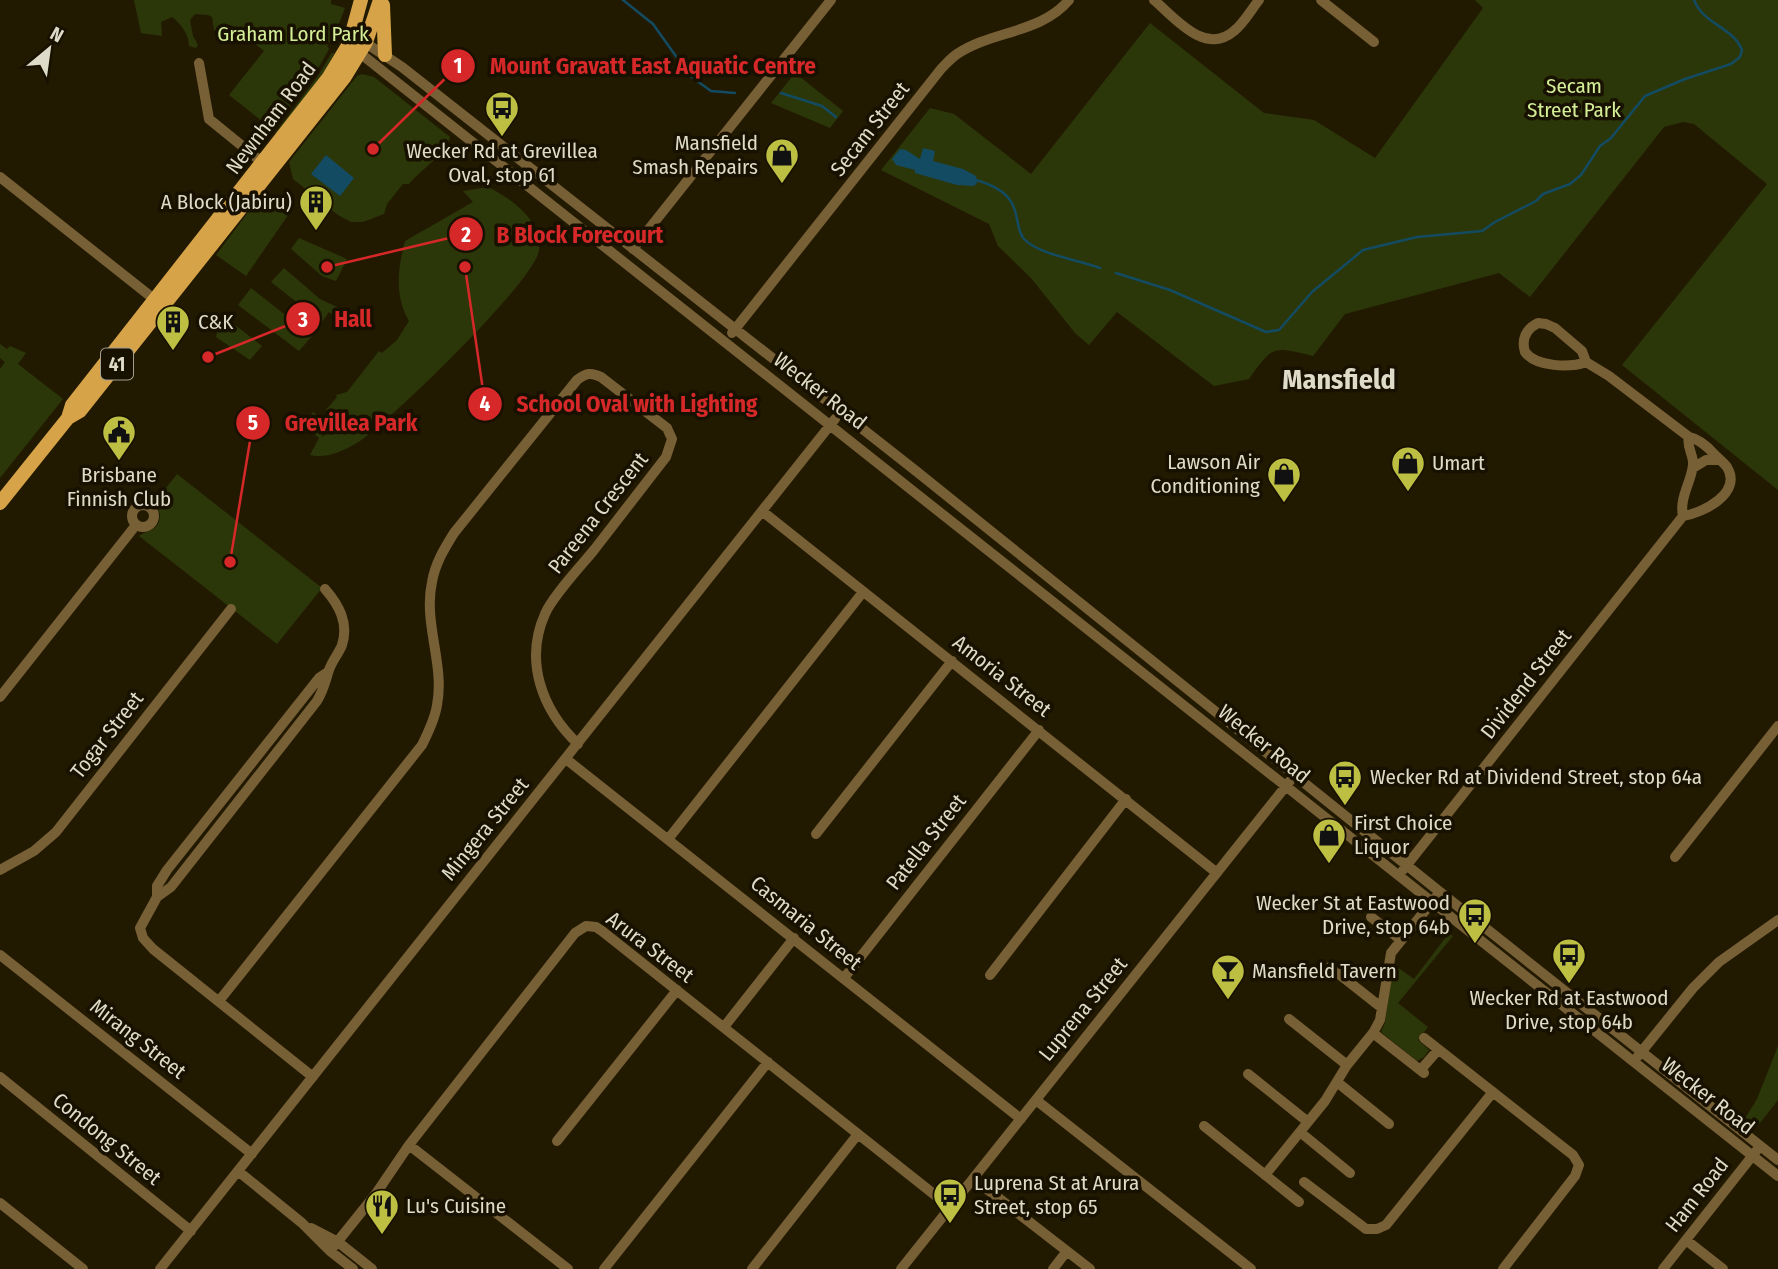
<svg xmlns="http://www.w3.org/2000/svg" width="1778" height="1269" viewBox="0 0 1778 1269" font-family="'Fira Sans Condensed',sans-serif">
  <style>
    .green { fill: #2c3709 }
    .water { fill: #134b62 }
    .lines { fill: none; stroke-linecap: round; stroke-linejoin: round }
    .stream { stroke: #134b62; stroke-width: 2.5 }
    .minor { stroke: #775f36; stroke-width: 10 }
    .major { stroke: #d7a348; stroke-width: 14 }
    .labels { text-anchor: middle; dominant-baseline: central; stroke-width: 7; stroke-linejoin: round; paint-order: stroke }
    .shield { fill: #181100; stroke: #a39e8e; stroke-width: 2 }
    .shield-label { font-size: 19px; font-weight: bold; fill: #dfdbcb }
    .park-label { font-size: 21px; fill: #d3ee97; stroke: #181100 }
    .street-label { font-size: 21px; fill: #dfdbcb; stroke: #181100 }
    .poi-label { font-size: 21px; fill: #dfdbcb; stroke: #181100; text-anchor: start }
    .district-label { font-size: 28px; font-weight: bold; fill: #dfdbcb; stroke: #181100 }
    .leader { fill: none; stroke: #d62828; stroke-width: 2.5 }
    .callout-dot { fill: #d62828; stroke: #181100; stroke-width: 2.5 }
    .mark-label { font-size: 21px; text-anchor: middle; font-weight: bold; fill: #fff }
    .callout-label { font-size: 23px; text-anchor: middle; font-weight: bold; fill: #d62828; stroke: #181100; stroke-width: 7; stroke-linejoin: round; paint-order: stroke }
  </style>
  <rect width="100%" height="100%" fill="#221a00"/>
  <path class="green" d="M134,0H331V4L345,8L332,42H328L327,45L329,49L315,74L272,129L229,95L264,51L231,25H221L219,31L214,30L212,17L208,15L195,14L190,20L193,36L198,45L196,48L189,46C189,34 181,24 172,17L161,22L162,36L141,33Z
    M1475,0H1778V490L1622,365L1767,184L1694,124L1683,122L1664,127L1530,297L1499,273L1345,314L1313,356C1273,346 1273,345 1249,379L1214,386L1117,312L1089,345L1075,333L1031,278L998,246L989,224L881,170L930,108L954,114L1031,174L1150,23L1264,113L1314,120L1375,158L1483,8Z
    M335,52L325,71L275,137L276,132L318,76L331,54Z
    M795,73L843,111L830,128L771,103Z
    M362,74L374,77L450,137C446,153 421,170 409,184H403L387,204L384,214L363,222H351L338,215L293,179L289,162L357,76Z
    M488,187C512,199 542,220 539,250C537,279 390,421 360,441C346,450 327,459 310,455L319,438L302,424L313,412L330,426L321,437L344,425L326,410L337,397L336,395L347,392L379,351L382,353L397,340L409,321C394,295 398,268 405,241L473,202L463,191Z
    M261,195L293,208L246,276L216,255Z
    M299,238L347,259L336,281L322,276L291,249Z
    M284,268L320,299L354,315L347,325L329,312L322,322L271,282Z
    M251,288L312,336L299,351L238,305Z
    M222,315L262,346L250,360L216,337Z
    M0,344L7,349L10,346L26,353L18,364L63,399L0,478V369L5,362L0,358Z
    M177,474L322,588L277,644L139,536C149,529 160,531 160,514L154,503Z
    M1449,933L1453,936L1398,1003L1428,1027L1418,1040L1429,1050L1424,1057L1417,1061L1381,1032L1385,1023L1393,964L1414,979Z
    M1778,1046V1100L1756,1128L1744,1120L1757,1099Z"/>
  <path class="water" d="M923,148L935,151L933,161L963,169L976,176L977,183L974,186L957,185L915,173V170L896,165L892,159L900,149L906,150L920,159Z
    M326,155L354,178L340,196L311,174Z"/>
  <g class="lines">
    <path class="stream" d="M623,0L653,24L690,76L711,91L735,93
      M781,93L822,106L836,117
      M976,180C990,184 1009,192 1014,208C1018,217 1017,231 1024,239C1039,255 1080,260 1100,268
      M1116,273L1170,290L1266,332L1279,330L1312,292L1363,250L1417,237L1482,231L1495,222L1536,201L1543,194L1570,184L1581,175L1600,146L1611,138L1645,96L1685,79L1731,64L1740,57L1742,50C1733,27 1704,25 1694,0"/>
    <path class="minor" d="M1154,0C1175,18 1205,56 1234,31C1244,23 1251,10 1259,0
      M1321,0L1374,42
      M352,34L402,67L916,471L1440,892L1778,1160
      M356,50L1778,1176
      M199,63L209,119L263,163
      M0,177L159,303
      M633,249L831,0
      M732,333L941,69C946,64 951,58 957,54C993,30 1040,34 1069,0
      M1693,468L1706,460H1719
      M132 516a11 11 0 1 1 22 0a11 11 0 1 1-22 0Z
      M762,511L1217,873
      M1683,516C1679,498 1691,483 1693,465C1694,455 1686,447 1689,437
      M0,697L136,525
      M566,759L1021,1119
      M816,834L952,661
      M669,838L863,592
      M1675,857L1778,726
      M0,870L34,851L56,832L231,609
      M1403,870L1683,516C1703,513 1743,493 1727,467C1724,463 1719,459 1715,455C1708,447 1699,439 1689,437L1609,376L1586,362L1582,351L1555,328L1546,324L1538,323C1526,329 1521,339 1525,352C1536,367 1570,368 1586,362
      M157,897V886L167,870L319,678L328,672
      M1371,917L1401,940
      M0,955L252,1154
      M1330,967L1382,1008
      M990,975L1126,799
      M844,978L1039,730
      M219,1001L422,745C428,733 435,719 437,705C445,665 423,623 432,582C435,564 444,549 454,533L577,380C586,373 591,372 601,377L667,428L672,439L666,457C642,488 618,519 594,550C581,566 552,597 545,614C524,661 542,710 578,744
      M1289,1019L1347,1065
      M724,1027L794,938
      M1373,1033L1424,1073
      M1424,1038L1573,1155L1579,1165L1575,1176L1503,1269
      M1638,1056L1693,988L1719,962L1778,920
      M1424,1066L1438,1050
      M1248,1074L1308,1122
      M0,1077L191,1231
      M313,1077L153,949L143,938L140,928L157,897L171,887L317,701C324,689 325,682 329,670C332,661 339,653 342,645C349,623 339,605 325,589
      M1337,1082L1389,1124
      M1036,1100L1251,1269
      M1204,1126L1299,1202
      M1300,1132L1350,1173
      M557,1141L677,990
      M409,1145L568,1269
      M238,1171L302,1223L330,1251L353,1269
      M1265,1175L1325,1101L1347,1065L1373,1033L1380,1020L1391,953L1436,897
      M974,1179L1090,1269
      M1304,1182L1366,1229H1377L1386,1225L1493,1092
      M0,1203L83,1269
      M311,1228L338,1242L372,1269
      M1686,1240L1723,1269
      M330,1251L375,1195L409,1145L575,933L586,926L596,927L602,931L950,1207
      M160,1269L835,419
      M604,1269L768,1062
      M752,1269L858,1134
      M901,1269L1290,781
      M1053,1269L1067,1251
      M1663,1269L1757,1150"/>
    <path class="major" d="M383,5L385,55
      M68,418L80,411L344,78L366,42L380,0
      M0,503L68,418L72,405L329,77L349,44L361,0"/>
  </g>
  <defs>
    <g id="bus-pin" transform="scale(1.75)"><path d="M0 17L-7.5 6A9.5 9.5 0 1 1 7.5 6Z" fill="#bdbf43" stroke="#181100"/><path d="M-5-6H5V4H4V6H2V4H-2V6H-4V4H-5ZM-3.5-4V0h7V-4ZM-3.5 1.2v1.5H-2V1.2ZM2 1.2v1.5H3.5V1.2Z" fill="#111"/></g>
    <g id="shop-pin" transform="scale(1.75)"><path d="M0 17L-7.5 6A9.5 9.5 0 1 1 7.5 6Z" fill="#bdbf43" stroke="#181100"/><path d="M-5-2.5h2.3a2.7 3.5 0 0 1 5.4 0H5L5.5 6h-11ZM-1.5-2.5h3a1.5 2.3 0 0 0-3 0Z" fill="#111"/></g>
    <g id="building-pin" transform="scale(1.75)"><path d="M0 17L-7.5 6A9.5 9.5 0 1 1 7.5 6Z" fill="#bdbf43" stroke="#181100"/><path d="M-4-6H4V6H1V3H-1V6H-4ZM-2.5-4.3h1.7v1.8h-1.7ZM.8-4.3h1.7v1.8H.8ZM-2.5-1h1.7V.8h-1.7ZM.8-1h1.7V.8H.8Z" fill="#111"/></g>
    <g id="civic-pin" transform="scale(1.75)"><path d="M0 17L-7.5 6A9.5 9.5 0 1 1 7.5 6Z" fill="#bdbf43" stroke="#181100"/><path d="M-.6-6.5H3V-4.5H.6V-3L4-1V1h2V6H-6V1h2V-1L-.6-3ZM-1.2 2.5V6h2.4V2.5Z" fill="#111"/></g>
    <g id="bar-pin" transform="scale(1.75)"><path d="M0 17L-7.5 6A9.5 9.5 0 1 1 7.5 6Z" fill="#bdbf43" stroke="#181100"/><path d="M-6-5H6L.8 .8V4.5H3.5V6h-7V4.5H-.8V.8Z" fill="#111"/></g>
    <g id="restaurant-pin" transform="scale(1.75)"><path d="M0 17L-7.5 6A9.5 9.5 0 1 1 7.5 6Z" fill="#bdbf43" stroke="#181100"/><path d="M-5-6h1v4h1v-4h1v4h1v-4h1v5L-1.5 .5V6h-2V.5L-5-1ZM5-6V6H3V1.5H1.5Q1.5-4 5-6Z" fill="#111"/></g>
  </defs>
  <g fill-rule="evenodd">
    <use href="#bus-pin" x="502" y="108"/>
    <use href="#shop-pin" x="782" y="155"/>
    <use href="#building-pin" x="316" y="202"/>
    <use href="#building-pin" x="173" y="322"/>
    <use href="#civic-pin" x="119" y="432"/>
    <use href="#shop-pin" x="1408" y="463"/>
    <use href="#shop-pin" x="1284" y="474"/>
    <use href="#bus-pin" x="1345" y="777"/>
    <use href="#shop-pin" x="1329" y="835"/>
    <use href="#bus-pin" x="1475" y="915"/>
    <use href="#bus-pin" x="1569" y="955"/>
    <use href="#bar-pin" x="1228" y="971"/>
    <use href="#bus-pin" x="950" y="1195"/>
    <use href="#restaurant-pin" x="382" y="1206"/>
  </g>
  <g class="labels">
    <rect class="shield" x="101" y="348.5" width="32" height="31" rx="5"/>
    <g class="shield-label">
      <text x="117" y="364">41</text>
    </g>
    <g class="park-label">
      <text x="293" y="34">Graham Lord Park</text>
      <text x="1574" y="86">Secam<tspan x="1574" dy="24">Street Park</tspan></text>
    </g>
    <g class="street-label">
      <text transform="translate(271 118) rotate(-53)">Newnham Road</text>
      <text transform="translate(870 129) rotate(-52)">Secam Street</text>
      <text transform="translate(820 391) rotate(38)">Wecker Road</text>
      <text transform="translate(598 513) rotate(-52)">Pareena Crescent</text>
      <text transform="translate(1002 676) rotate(38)">Amoria Street</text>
      <text transform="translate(1526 684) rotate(-52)">Dividend Street</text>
      <text transform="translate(107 735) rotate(-52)">Togar Street</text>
      <text transform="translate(1264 744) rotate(39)">Wecker Road</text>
      <text transform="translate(485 829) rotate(-51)">Mingera Street</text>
      <text transform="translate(926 842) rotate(-52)">Patella Street</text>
      <text transform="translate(806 923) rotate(39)">Casmaria Street</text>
      <text transform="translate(650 947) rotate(37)">Arura Street</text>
      <text transform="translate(1083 1009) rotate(-51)">Luprena Street</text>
      <text transform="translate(138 1039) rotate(38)">Mirang Street</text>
      <text transform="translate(1708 1096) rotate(38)">Wecker Road</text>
      <text transform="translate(107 1139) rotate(39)">Condong Street</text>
      <text transform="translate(1697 1195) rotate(-52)">Ham Road</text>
    </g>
    <g class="poi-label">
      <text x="758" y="143" text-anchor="end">Mansfield<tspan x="758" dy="24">Smash Repairs</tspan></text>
      <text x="502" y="151" text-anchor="middle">Wecker Rd at Grevillea<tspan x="502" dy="24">Oval, stop 61</tspan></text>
      <text x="292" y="202" text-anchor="end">A Block (Jabiru)</text>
      <text x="198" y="322">C&amp;K</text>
      <text x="1260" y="462" text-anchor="end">Lawson Air<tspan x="1260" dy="24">Conditioning</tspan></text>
      <text x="1432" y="463">Umart</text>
      <text x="119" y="475" text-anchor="middle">Brisbane<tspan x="119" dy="24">Finnish Club</tspan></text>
      <text x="1370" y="777">Wecker Rd at Dividend Street, stop 64a</text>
      <text x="1354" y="823">First Choice<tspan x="1354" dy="24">Liquor</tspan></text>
      <text x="1450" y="903" text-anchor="end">Wecker St at Eastwood<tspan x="1450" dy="24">Drive, stop 64b</tspan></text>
      <text x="1252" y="971">Mansfield Tavern</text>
      <text x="1569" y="998" text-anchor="middle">Wecker Rd at Eastwood<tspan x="1569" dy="24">Drive, stop 64b</tspan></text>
      <text x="974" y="1183">Luprena St at Arura<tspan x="974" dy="24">Street, stop 65</tspan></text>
      <text x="406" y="1206">Lu's Cuisine</text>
    </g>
    <g class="district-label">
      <text x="1339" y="379">Mansfield</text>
    </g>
  </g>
  <path class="leader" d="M373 149L458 66M327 267L466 234M208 357L303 319M465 267L485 404M230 562L253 423"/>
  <g class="callout-dot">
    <circle cx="373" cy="149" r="7"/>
    <circle cx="327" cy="267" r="7"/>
    <circle cx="208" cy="357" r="7"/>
    <circle cx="465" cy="267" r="7"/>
    <circle cx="230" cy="562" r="7"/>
    <circle cx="458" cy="66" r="18"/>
    <circle cx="466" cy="234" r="18"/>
    <circle cx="303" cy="319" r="18"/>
    <circle cx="485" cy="404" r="18"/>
    <circle cx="253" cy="423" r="18"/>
  </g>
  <g class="mark-label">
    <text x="458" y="73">1</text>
    <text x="466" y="242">2</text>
    <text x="303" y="327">3</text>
    <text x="485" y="411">4</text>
    <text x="253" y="430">5</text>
  </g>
  <g class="callout-label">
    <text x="653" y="74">Mount Gravatt East Aquatic Centre</text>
    <text x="580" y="243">B Block Forecourt</text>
    <text x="353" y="327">Hall</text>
    <text x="637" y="412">School Oval with Lighting</text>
    <text x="351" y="431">Grevillea Park</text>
  </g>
  <g transform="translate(49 49) rotate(29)" stroke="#181100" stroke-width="5" paint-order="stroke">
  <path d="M0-5L12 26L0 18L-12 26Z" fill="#dfdbcb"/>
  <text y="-10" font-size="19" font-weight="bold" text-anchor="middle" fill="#dfdbcb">N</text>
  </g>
</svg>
